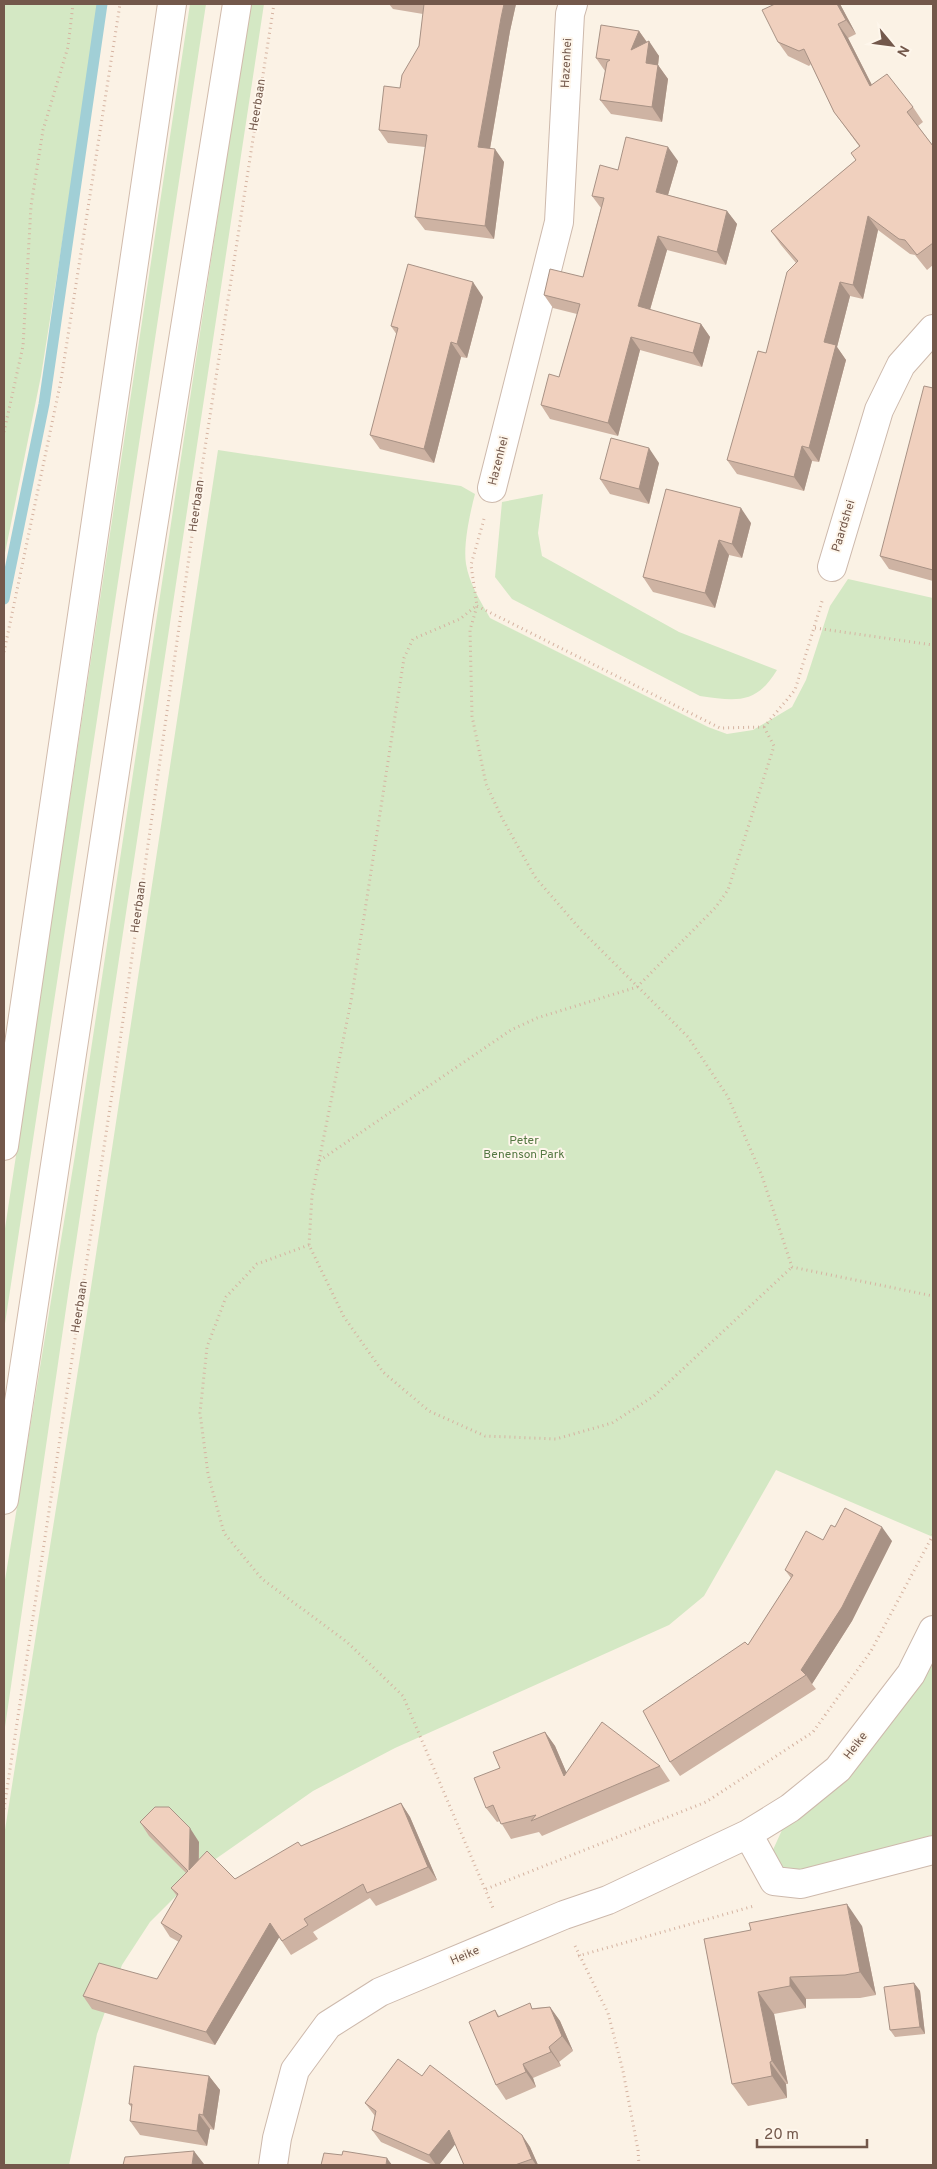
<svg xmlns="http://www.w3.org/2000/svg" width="937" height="2169" viewBox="0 0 937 2169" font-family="Overpass,sans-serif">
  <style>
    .green { fill: #d4e8c4 }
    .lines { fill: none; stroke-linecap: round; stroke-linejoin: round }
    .stream { stroke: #a1cfd6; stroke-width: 11 }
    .minor-casing { stroke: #cdb9ac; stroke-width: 30 }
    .secondary-casing { stroke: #d1bbac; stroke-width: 30 }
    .path { stroke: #d5b3a1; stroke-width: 3; stroke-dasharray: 1 4; stroke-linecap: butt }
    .minor { stroke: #fff; stroke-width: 28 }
    .secondary { stroke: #fff; stroke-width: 28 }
    .wall { fill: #ceb3a3 }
    .shaded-wall { fill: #a89285 }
    .building { fill: #f0d0be; stroke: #a89285 }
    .labels { text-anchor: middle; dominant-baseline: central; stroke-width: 4; stroke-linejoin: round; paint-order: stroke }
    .street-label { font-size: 12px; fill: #73584b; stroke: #fef6eb }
    .park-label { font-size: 12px; fill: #557843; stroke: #fef6eb }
  </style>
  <rect width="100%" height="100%" fill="#fbf2e5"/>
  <path class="green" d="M4,4H100L41,376L4,558Z
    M190,4H206L4,1330V1235Z
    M250,4H264L68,1295L4,1734V1586L75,1155Z
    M218,450L461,486L475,494C470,513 463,545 466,564C469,583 481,602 490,618L708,727L727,734L753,730L792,707L806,680L830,606L848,579L933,598V1537L776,1470L704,1596L669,1625L395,1748L313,1791L207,1865L150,1922L122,1965L97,2034L69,2165H4V1836L88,1307Z
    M543,494L538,533L542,556L679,632L777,670C756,705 736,701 700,696L512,599L495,577L502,502Z
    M933,1662V1835L803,1870L775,1873L772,1852L782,1830L842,1778L901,1707Z"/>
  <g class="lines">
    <path class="stream" d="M4,599L44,404L102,4"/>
    <g class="minor-casing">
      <path id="minor" d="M492,488L559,222L570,14L573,4
        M832,567L879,410L901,365L933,329
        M748,1834L774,1881L801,1884L933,1850
        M273,2165L277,2138L295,2070L328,2025L380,1992L564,1915L608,1900L748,1834L790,1808L838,1769L911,1674L933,1630"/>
    </g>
    <g class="secondary-casing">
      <path id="secondary" d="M4,1146L172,4
        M4,1500L139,614L237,4"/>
    </g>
    <path class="path" d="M4,432L23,346L31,206L43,130L68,47L73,4
      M484,519L471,565L477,606L470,630L472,716L486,784L502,818L535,877L580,929L688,1037L728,1097L762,1176L792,1267L933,1296
      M477,606L720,728L764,727
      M815,628L933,645
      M4,652L61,380L120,4
      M764,727L774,746L728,890L716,907L637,987L537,1018L511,1030L319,1161L312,1195L309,1245L344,1317L383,1372L429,1411L485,1436L556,1439L612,1423L654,1396L792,1267
      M764,727L795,690L823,598
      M319,1161L351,1001L404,658L413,639L460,619L476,606
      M309,1245L257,1264L226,1297L207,1347L200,1413L208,1474L224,1533L262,1579L347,1642L403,1696L493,1908
      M4,1809L120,1041L200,480L274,4
      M486,1889L706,1802L813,1732L871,1651L933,1535
      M575,1946L608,2013L623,2071L638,2150L639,2165
      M578,1956L754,1906"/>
    <use href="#minor" class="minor"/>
    <use href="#secondary" class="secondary"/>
  </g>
  <path class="wall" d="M389,4H516L510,31L490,149L504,162L494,239L425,230L415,217L425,147L388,143L379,130L400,88L419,46L423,14L393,9Z
    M840,4L856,34L848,38L872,85L913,107L923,122L918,126L933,146V265L927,270L915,255L910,254L878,230L863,299L850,296L837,347L846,360L819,462L812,461L804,491L737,474L727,460L766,353L796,263L781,245L771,231L856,160L859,146L834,112L811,64L809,66L788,56L778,42Z
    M639,31L647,42L659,56L658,65L668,79L662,122L611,114L600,100L605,71L596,58Z
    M678,161L668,195L727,211L737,224L726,265L667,250L650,310L701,324L710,337L702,367L640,350L618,436L550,419L541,405L559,377L577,314L553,308L544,295L583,277L601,208L592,196L618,170Z
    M483,297L467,358L461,357L434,463L380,449L370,435L397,335L391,326Z
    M933,388V581L889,569L880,556Z
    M659,463L649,504L610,494L600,479Z
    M751,523L742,558L729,555L715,608L653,592L643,577Z
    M835,1527L892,1541L852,1621L812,1684L816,1689L680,1776L670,1762L748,1645L791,1578L785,1570L823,1540Z
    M545,1732L555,1746L566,1772L660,1766L670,1781L542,1836L539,1832L511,1839L500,1821L497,1822L486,1808L500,1768Z
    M401,1803L410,1817L437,1880L376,1906L370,1898L313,1932L318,1939L291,1955L279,1937L215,2045L92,2009L83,1996L157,1979L179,1942L170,1937L161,1923L177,1896L171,1888L186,1873L149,1836L140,1822L199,1842V1860L235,1879L301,1846Z
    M862,1926L876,1995L860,1998L806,1999V2008L774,2014L788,2084H786L787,2098L748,2106L732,2084L704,1939Z
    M914,1983L920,1991L925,2034L895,2037L890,2030Z
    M550,2007L560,2021L573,2051L559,2062L561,2066L533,2078L536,2087L506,2100L496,2085L495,2010L499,2016L534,2008Z
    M209,2076L220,2090L214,2130L210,2129L207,2146L140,2135L130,2121L132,2108L129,2104Z
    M422,2076L522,2135L530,2147L538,2165H464L455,2144L439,2165H433L381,2142L372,2130L375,2116L365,2103Z"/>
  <path class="shaded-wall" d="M504,4H516L510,31L488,160L478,147L501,18Z
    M837,4H840L856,34L846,20Z
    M838,24L848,38L880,101L870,86Z
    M639,31L648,44L649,41L659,56L658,65L668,79L662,122L652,107L631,50Z
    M668,147L678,161L665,205L656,192Z
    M495,149L504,162L494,239L485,226Z
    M727,211L737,224L726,265L717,252Z
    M868,216L878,230L863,299L853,285Z
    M658,236L667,250L647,320L638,306Z
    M473,282L483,297L467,358L457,344Z
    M840,282L850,296L837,347L846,360L819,462L809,448L824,342Z
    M701,324L710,337L702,367L693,353Z
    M631,337L640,350L618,436L608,423Z
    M451,342L461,357L434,463L424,449Z
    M802,446L812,461L804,491L794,477Z
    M649,448L659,463L649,504L639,489Z
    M741,508L751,523L742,558L732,544Z
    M719,540L729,555L715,608L705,593Z
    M882,1527L892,1541L852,1621L812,1684L806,1675L801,1670Z
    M545,1732L555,1746L574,1790L564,1776Z
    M401,1803L410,1817L437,1880L428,1867Z
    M190,1828L199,1842L198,1883L189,1870Z
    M847,1904L862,1926L876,1995L860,1972Z
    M270,1923L280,1936L215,2045L206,2032Z
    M790,1977L806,1999V2008L790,1986Z
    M914,1983L920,1991L925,2034L920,2027Z
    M758,1992L774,2014L788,2084L772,2061Z
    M550,2007L560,2021L573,2051L562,2036Z
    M549,2047L559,2062L561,2066L551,2052Z
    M770,2062L786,2084L787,2098L772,2076Z
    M523,2064L533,2078L536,2087L526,2072Z
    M209,2076L220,2090L214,2130L203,2115Z
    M199,2114L210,2129L207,2146L197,2131Z
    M449,2130L457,2142L439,2165H436L429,2155Z
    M522,2135L530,2147L538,2165H536L532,2159Z
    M194,2151L204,2164V2165H192Z
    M387,2158L392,2165H386Z"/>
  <path class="building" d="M424,4H504L501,18L478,147L495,149L485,226L415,217L427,135L379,130L384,86L400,88L402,75L419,46Z
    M775,4H837L846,20L838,24L870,86L887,74L913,107L907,112L933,146V243L917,255L905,240L899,239L868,216L853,285L840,282L824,342L836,345L809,448L802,446L794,477L727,460L758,351L766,353L787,272L798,261L771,231L856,160L851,153L860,146L834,112L804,49L799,51L778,42L762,10Z
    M601,25L639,31L631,50L649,41L646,63L658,65L652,107L600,100L607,62L610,60L596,58Z
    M626,137L668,147L656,192L727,211L717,252L658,236L638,306L701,324L693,353L631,337L608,423L541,405L549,374L559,377L580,304L544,295L550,269L583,277L604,198L592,196L600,165L618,170Z
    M408,264L473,282L457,344L451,342L424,449L370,435L398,328L391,326Z
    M924,386L933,388V570L880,556Z
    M611,438L649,448L639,489L600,479Z
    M666,489L741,508L732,544L719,540L705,593L643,577Z
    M845,1508L882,1527L842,1607L801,1670L806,1675L670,1762L643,1711L745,1642L748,1645L793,1575L785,1570L806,1531L823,1540L831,1525L835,1527Z
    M602,1722L660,1766L531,1821L536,1815L501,1824L493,1805L486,1808L474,1778L500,1768L493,1752L545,1732L564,1776Z
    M401,1803L428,1867L367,1893L363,1884L304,1919L308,1925L282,1941L270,1923L206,2032L83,1996L99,1963L157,1979L182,1936L161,1923L178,1894L171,1888L188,1871L140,1822L155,1807H169L190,1828L189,1870L207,1851L235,1879L298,1842L301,1846Z
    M847,1904L860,1972L845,1975L790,1977V1986L758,1992L772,2061L770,2062L772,2076L732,2084L704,1939L751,1930L749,1923Z
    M914,1983L920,2027L890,2030L884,1987Z
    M530,2003L532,2009L550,2007L562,2036L549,2047L551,2052L523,2064L526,2072L496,2085L469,2022L495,2010L498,2017Z
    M398,2059L422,2076L430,2065L522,2135L532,2159L515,2165H464L449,2130L429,2155L372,2130L376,2111L365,2103Z
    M134,2066L209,2076L203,2115L199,2114L197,2131L130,2121L132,2104H129Z
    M194,2151L192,2165H123L125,2157Z
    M343,2151L387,2158L386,2165H321L324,2153L342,2155Z"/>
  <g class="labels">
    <g class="street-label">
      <text transform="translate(567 63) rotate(-87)">Hazenhei</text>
      <text transform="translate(258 105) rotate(-81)">Heerbaan</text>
      <text transform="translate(499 461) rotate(-76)">Hazenhei</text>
      <text transform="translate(197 506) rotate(-82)">Heerbaan</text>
      <text transform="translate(844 526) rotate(-73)">Paardshei</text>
      <text transform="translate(139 907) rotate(-82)">Heerbaan</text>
      <text transform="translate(80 1307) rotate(-81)">Heerbaan</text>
      <text transform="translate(856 1746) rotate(-53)">Heike</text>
      <text transform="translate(465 1956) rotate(-23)">Heike</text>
    </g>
    <g class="park-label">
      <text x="524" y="1141">Peter<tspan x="524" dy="14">Benenson Park</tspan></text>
    </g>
  </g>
  <rect width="937" height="2169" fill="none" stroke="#73584b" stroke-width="10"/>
  <g transform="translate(892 45) rotate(119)" stroke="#fef6eb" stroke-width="4" paint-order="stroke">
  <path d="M0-4L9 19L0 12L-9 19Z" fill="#73584b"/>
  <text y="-8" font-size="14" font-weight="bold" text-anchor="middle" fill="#73584b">N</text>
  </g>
  <path d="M757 2139v8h110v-8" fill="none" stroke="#73584b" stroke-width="2.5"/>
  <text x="764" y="2139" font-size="15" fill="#73584b" stroke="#fef6eb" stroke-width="4" paint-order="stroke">20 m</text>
</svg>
